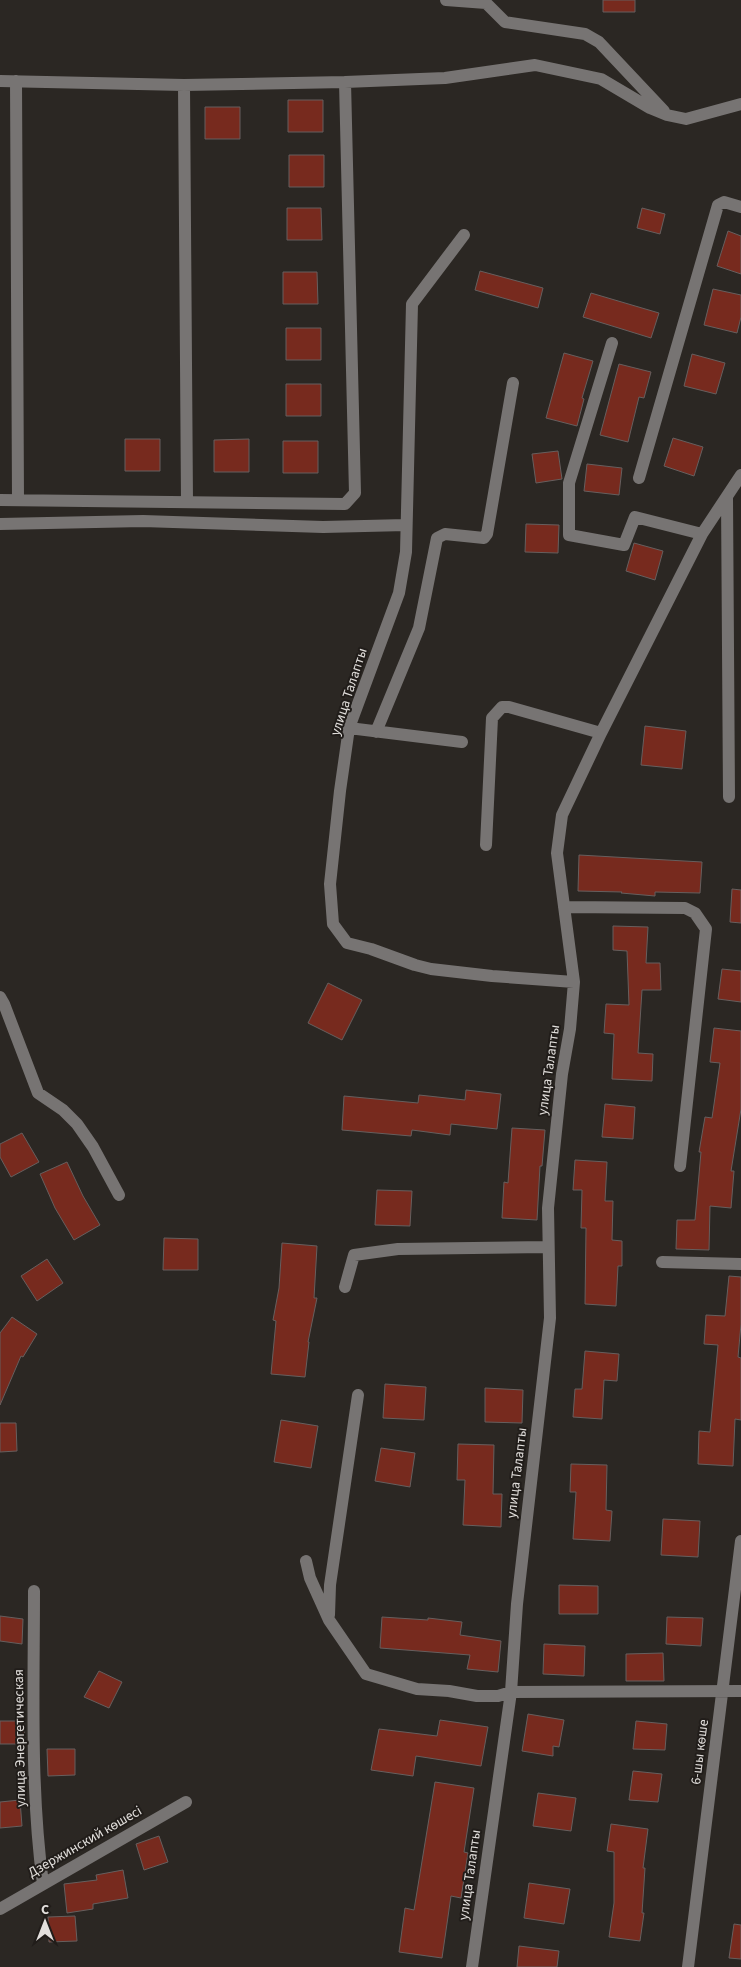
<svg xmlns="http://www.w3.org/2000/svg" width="741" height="1967" viewBox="0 0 741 1967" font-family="'Source Sans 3',sans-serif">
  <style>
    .building { fill: #772a1e; stroke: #665f5e }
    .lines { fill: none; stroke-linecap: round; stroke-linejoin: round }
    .minor { stroke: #777473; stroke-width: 12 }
    .labels { text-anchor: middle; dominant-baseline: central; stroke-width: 4; stroke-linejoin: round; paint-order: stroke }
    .street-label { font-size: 14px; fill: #e2dfdc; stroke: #211d1a }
  </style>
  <rect width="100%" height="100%" fill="#2b2723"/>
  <path class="building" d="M603,0H635V12H603Z
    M288,100H323V132H288Z
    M205,107H240V139H205Z
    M289,155H324V187H289Z
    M287,208H321L322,240H287Z
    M642,208L665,214L660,234L637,228Z
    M728,231L741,236V274L717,266Z
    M480,271L543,288L538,308L475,290Z
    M283,272H317L318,304H283Z
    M713,289L741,295V317L737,333L704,325Z
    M591,293L659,313L651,338L583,317Z
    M286,328H321V360H286Z
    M564,353L593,361L582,398L584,399L577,426L546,418Z
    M692,354L725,363L716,394L684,386Z
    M619,364L651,372L644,398L639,397L628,442L600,435Z
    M286,384H321V416H286Z
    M673,438L703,447L694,476L664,466Z
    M125,439H160V471H125Z
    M249,439V472H214V440Z
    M283,441H318V473H283Z
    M558,451L562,479L536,483L532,454Z
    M587,464L622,468L619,495L584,491Z
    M526,524L559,525L558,553L525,552Z
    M634,543L663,551L655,580L626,571Z
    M645,726L686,731L682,769L641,765Z
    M579,855L702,862L700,893L655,892V896L621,893L622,892L578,891Z
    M732,889L741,890V923L730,922Z
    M613,926L648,927L646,963H660L661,990H642L638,1053L653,1054L652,1081L612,1079L614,1034L604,1033L606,1004L629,1005L627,951L613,950Z
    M722,969L741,971V1002L718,999Z
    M328,983L362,1000L342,1040L308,1023Z
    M714,1028L741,1031V1109L731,1171H734L731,1208L710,1206L709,1250L676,1249L677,1220H695L701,1152H699L705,1117L712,1118L720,1063L710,1062Z
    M466,1090L501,1094L497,1129L451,1124L450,1135L412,1130L411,1136L342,1130L344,1096L418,1103L419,1095L465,1100Z
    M605,1104L635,1107L633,1139L602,1137Z
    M512,1128L545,1130L542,1166H540L537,1220L502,1218L504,1182L508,1183Z
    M22,1133L39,1162L11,1177L0,1157V1144Z
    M575,1160L607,1162L605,1201H613L612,1240L622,1241V1266H618L616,1306L585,1304L586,1228H581L582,1190H573Z
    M67,1162L83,1196L100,1225L74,1240L55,1208L40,1174Z
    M377,1190L412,1191L410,1226L375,1225Z
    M164,1238L198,1239V1270H163Z
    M282,1243L317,1246L314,1298H317L308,1342H309L305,1377L271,1374L276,1321L273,1320L279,1288Z
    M47,1259L63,1283L37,1301L21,1276Z
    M729,1276L741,1277V1324L738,1357L741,1358V1420L735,1419L733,1466L698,1464L699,1431L710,1432L718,1345L704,1344L706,1315L725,1316Z
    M12,1317L37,1334L23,1357L21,1356L0,1405V1333Z
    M585,1351L619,1354L617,1381L604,1380L602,1419L573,1417L575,1389H582Z
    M385,1384L426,1387L424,1420L383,1418Z
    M485,1388L523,1390L522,1423L485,1422Z
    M281,1420L318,1426L311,1468L274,1462Z
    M0,1423H16L17,1451L0,1452Z
    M458,1444L494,1445L493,1494H502L501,1527L463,1525L465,1480H457Z
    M381,1448L415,1453L410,1487L375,1481Z
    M571,1464L607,1465L606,1510L612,1511L610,1541L573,1539L576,1492H570Z
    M663,1519L700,1521L698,1557L661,1555Z
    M559,1585L598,1586V1614H559Z
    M0,1616L23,1619L22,1644L0,1641Z
    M382,1617L428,1620V1618L462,1622L460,1635L501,1641L498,1672L467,1669L470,1655L380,1648Z
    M667,1617L703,1618L701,1646L666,1644Z
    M544,1644L585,1646L584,1676L543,1674Z
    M663,1653L664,1681H626V1654Z
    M99,1671L122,1682L109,1708L84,1697Z
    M528,1714L564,1720L559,1747L553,1746V1756L522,1751Z
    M440,1720L488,1727L481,1766L416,1756L413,1776L371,1770L379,1729L437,1736Z
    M0,1721H24L25,1744H0Z
    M636,1721L667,1724L665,1750L633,1749Z
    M47,1749H75V1775L48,1776Z
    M633,1771L662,1774L658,1802L629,1800Z
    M435,1782L474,1788L464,1852L468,1853L461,1898L451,1896L442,1958L399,1952L405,1908L414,1910Z
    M538,1793L576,1798L571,1831L533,1826Z
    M20,1800L22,1826L0,1828V1802Z
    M611,1824L648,1829L643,1868H645L642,1913H644L640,1941L609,1937L614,1903V1852L607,1851Z
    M159,1836L168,1862L144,1870L136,1844Z
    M123,1870L128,1898L93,1904V1909L67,1913L64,1884L97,1880L96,1875Z
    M529,1883L570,1889L564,1924L524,1918Z
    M75,1916L77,1941L49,1942L48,1917Z
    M734,1924L741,1925V1959L729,1958Z
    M519,1946L559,1951L557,1967H517Z"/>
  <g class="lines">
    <path class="minor" d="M446,0L486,3L505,22L585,34L599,42L664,111
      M0,81L184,85L345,82L445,78L535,65L601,79L650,108L667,115L686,119L741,104
      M16,81L18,500
      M184,85L187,502
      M464,235L412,304L406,552L399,593L349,728L340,791L330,884L333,924L347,943L371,949L415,965L431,969L492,976L574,982
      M612,343L569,483V535L624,545L635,517L702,534
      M639,478L718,205L724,202L741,207
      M727,498L729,797
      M0,500L345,504L355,493L345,82
      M0,524L143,521L323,527L406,525
      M349,728L462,742
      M376,732L419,628L437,538L445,534L484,538L487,534L513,383
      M486,845L492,718L502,707H509L601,733
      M564,907L685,908L695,913L706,929L680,1166
      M0,997L4,1004L38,1093L63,1110L77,1124L93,1147L119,1195
      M662,1262L741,1264
      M345,1287L354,1255L398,1249L548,1247
      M306,1561L310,1578L329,1620L366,1674L417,1689L449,1691L477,1696H498L511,1692L741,1691
      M34,1591C34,1689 30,1787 43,1884
      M329,1615L330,1585L358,1395
      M0,1909L186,1802
      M472,1967L511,1692L517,1604L550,1318L548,1208L562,1074L570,1029L574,982L557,853L562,815L601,733L702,534L741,475
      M688,1967L741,1541"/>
  </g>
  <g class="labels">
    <g class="street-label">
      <text transform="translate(349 692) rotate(-72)">улица Талапты</text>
      <text transform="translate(549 1070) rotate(-82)">улица Талапты</text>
      <text transform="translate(517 1473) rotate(-83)">улица Талапты</text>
      <text transform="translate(20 1738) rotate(-91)">улица Энергетическая</text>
      <text transform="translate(700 1752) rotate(-83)">6-шы көше</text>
      <text transform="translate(85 1842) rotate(-30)">Дзержинский көшесі</text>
      <text transform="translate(470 1875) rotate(-82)">улица Талапты</text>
    </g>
  </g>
  <g transform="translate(45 1922)" stroke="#211d1a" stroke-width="4" paint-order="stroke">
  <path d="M0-4L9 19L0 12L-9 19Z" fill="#e2dfdc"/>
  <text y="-8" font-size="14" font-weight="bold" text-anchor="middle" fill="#e2dfdc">С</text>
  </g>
</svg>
